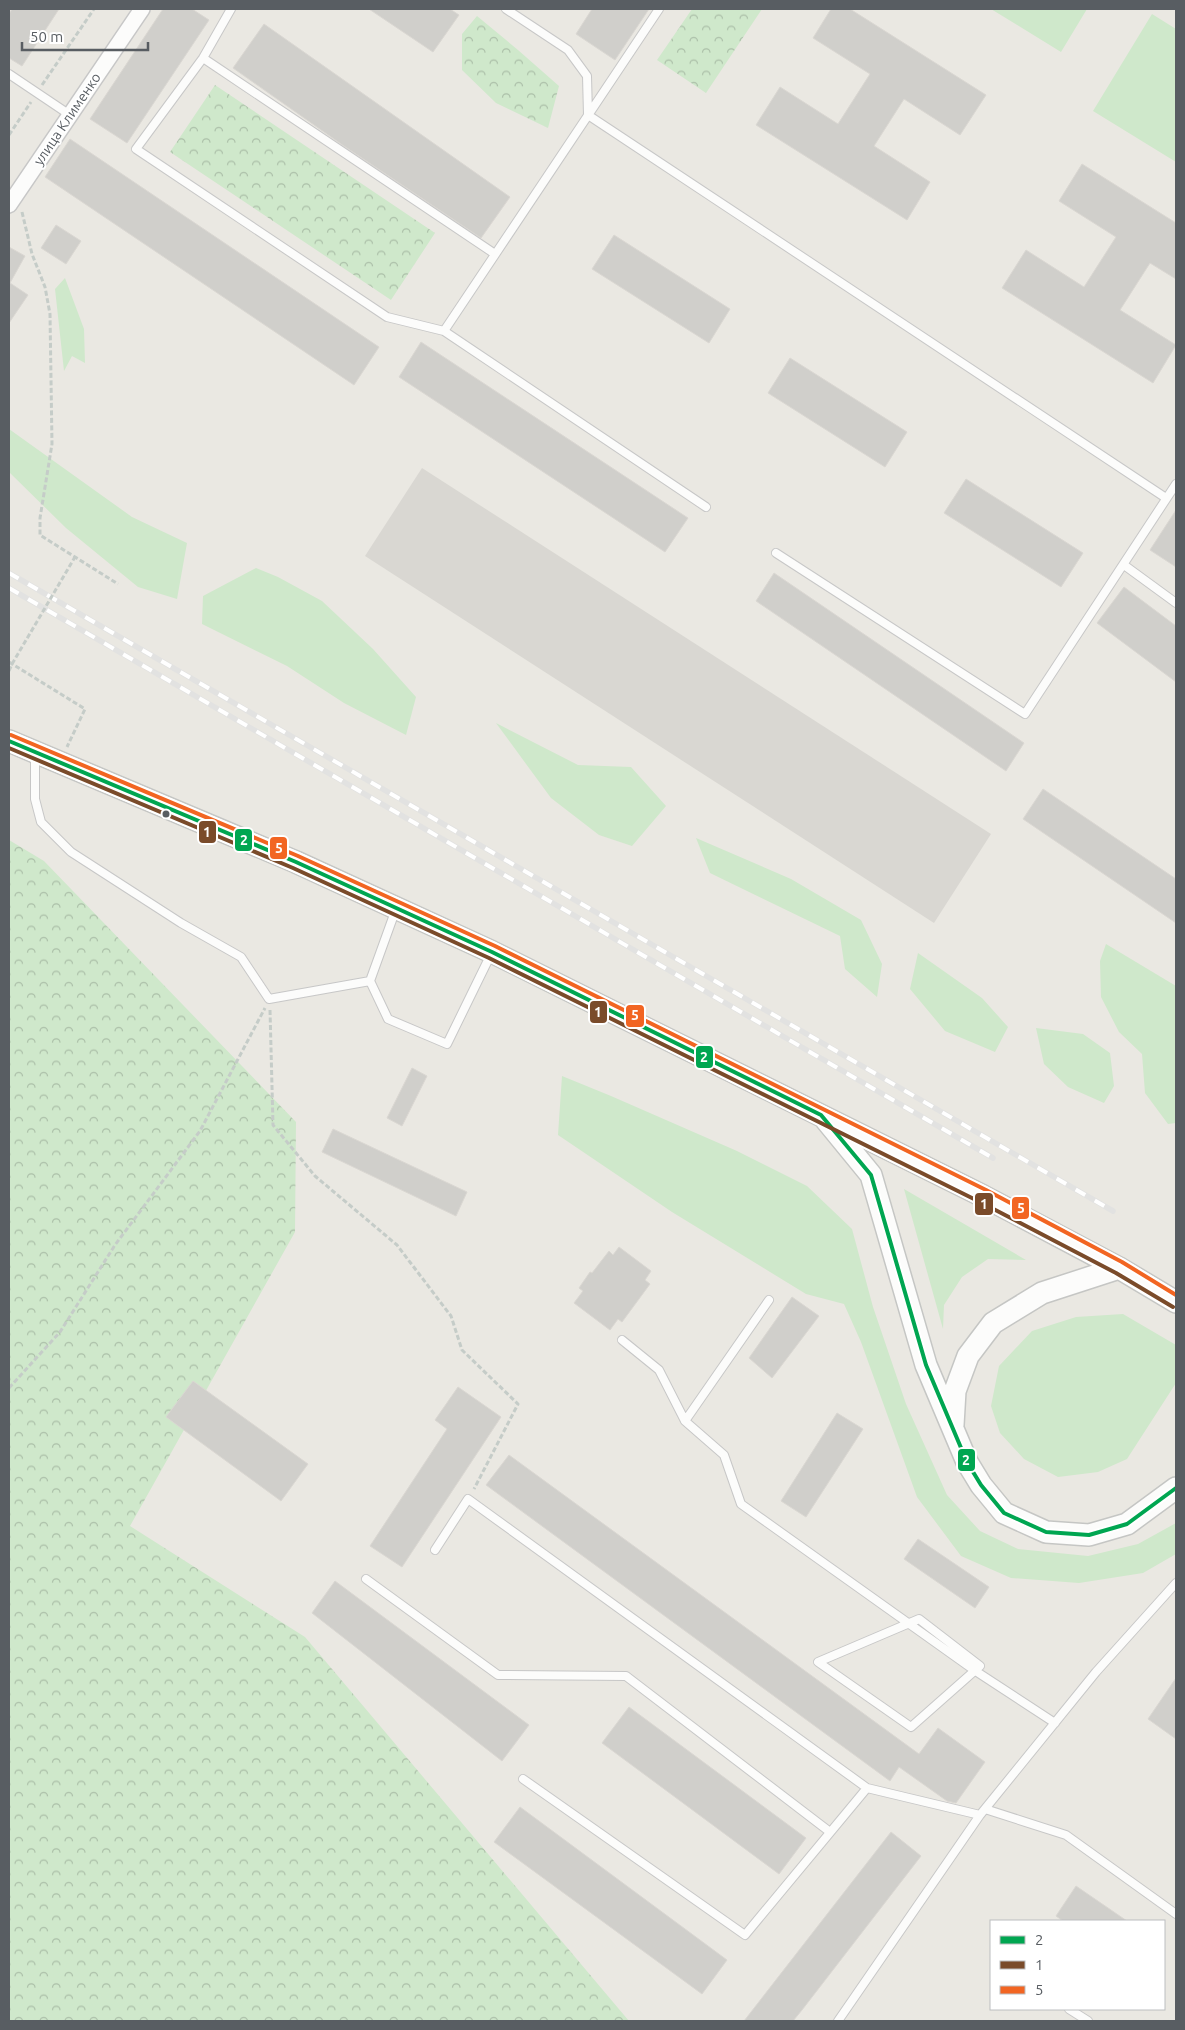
<svg xmlns="http://www.w3.org/2000/svg" width="1185" height="2030" viewBox="0 0 1185 2030" font-family="Ubuntu,sans-serif">
  <style>
    .industrial { fill: #d9d7d2 }
    .grass { fill: #cfe8cb }
    .forest { fill: url(#forest-crowns) }
    .building { fill: #d0cfcb; stroke: #dad7d2 }
    .lines { fill: none; stroke-linecap: round; stroke-linejoin: round }
    .lane-casing { stroke: #c7c7c7; stroke-width: 10 }
    .street-casing { stroke: #c7c7c7; stroke-width: 18 }
    .secondary-casing { stroke: #c5c6c4; stroke-width: 24 }
    .path { stroke: #c5ccc8; stroke-width: 3; stroke-dasharray: 5 2.5; stroke-linecap: butt }
    .lane { stroke: #fcfcfb; stroke-width: 8 }
    .street { stroke: #fcfcfb; stroke-width: 15 }
    .secondary { stroke: #fcfcfb; stroke-width: 21 }
    .rail-casing { stroke: #e2e2e1; stroke-width: 5.5 }
    .rail { stroke: #fff; stroke-width: 4; stroke-dasharray: 11; stroke-linecap: butt }
    .path-bridge { stroke: #c5ccc8; stroke-width: 3; stroke-dasharray: 5 2.5; stroke-linecap: butt }
    .bus-1-casing { stroke: #fff; stroke-width: 8 }
    .bus-2-casing { stroke: #fff; stroke-width: 8 }
    .bus-3-casing { stroke: #fff; stroke-width: 8 }
    .bus-1 { stroke: #00a651; stroke-width: 4 }
    .bus-2 { stroke: #7a4b2a; stroke-width: 4 }
    .bus-3 { stroke: #f26522; stroke-width: 4 }
    .bus-dot { fill: #585d62; stroke: #fff; stroke-width: 2 }
    .labels { text-anchor: middle; dominant-baseline: central; stroke-width: 4; stroke-linejoin: round; paint-order: stroke }
    .street-label { font-size: 14px; fill: #585d62; stroke: #fff }
    .line-badge { stroke: #fff; stroke-width: 2 }
    .badge-label { font-size: 14px; text-anchor: middle; font-weight: bold; fill: #fff }
  </style>
  <defs>
    <pattern id="forest-crowns" width="20" height="18" patternUnits="userSpaceOnUse" patternTransform="scale(1.25)"><rect width="20" height="18" fill="#cfe8cb"/><path d="M2 6a3 3 0 1 1 6 0M12 15a3 3 0 1 1 6 0" fill="none" stroke="#abbfa8"/></pattern>
  </defs>
  <rect width="100%" height="100%" fill="#eae8e2"/>
  <path class="industrial" d="M422,468L991,834L934,923L365,556Z"/>
  <path class="grass" d="M991,9H1087L1061,52Z
    M1152,14L1176,29V162L1093,111Z
    M65,278L84,329L85,363L72,356L64,371L55,289Z
    M9,429L132,517L187,543L177,599L138,587L66,528L9,472Z
    M256,568L278,577L322,601L373,649L416,697L406,735L344,703L287,666L202,624L203,596Z
    M496,723L578,765L631,767L666,806L632,846L599,835L551,798Z
    M696,838L791,879L861,920L882,964L877,997L845,969L840,936L710,873Z
    M1106,944L1176,986V1123L1168,1124L1145,1093L1142,1054L1119,1032L1101,997L1100,961Z
    M918,953L982,998L1008,1027L995,1052L945,1031L910,989Z
    M1036,1028L1083,1034L1110,1053L1114,1086L1104,1103L1068,1087L1044,1064Z
    M562,1076L611,1096L737,1151L807,1186L852,1229L873,1307L906,1404L947,1495L980,1531L1018,1549L1088,1556L1138,1544L1176,1523V1554L1143,1573L1079,1583L1011,1578L961,1556L917,1497L861,1342L844,1304L806,1294L672,1212L558,1135Z
    M904,1189L1026,1260L988,1259L962,1277L944,1305L943,1329Z
    M1123,1314L1176,1345V1383L1127,1459L1098,1472L1058,1477L1024,1459L1000,1433L991,1406L999,1366L1032,1331L1076,1317Z"/>
  <path class="forest" d="M692,9H762L706,93L657,60Z
    M477,16L518,50L559,86L548,128L496,103L462,70V34Z
    M215,85L435,233L391,300L170,152Z
    M9,840L44,861L296,1122L295,1232L130,1526L305,1637L629,2021H9Z"/>
  <path class="building" d="M12,9H59L22,66L9,58V14Z
    M163,9H192L209,20L127,143L90,119Z
    M369,9H450L459,15L433,52Z
    M592,9H649L615,60L576,34Z
    M831,9H850L986,95L960,135L904,99L874,146L930,182L907,220L756,125L780,87L838,124L870,74L813,38Z
    M264,24L510,197L481,238L341,144L233,68Z
    M70,139L379,347L354,385L45,177Z
    M1082,164L1176,223V279L1150,263L1120,310L1176,345L1153,383L1002,288L1026,250L1084,287L1116,237L1059,201Z
    M56,225L81,241L66,264L41,248Z
    M614,235L730,309L709,343L592,269Z
    M9,247L25,256L10,283L28,295L9,323Z
    M421,342L688,518L665,552L399,377Z
    M790,358L907,432L885,467L768,393Z
    M966,479L1083,553L1061,587L944,513Z
    M1176,510V567L1150,550Z
    M774,573L1024,743L1006,771L756,601Z
    M1124,587L1176,626V682L1097,623Z
    M1043,789L1176,879V923L1023,819Z
    M412,1068L427,1076L402,1126L387,1118Z
    M333,1129L467,1192L456,1216L322,1152Z
    M619,1247L651,1271L645,1280L650,1284L622,1322L618,1319L610,1330L574,1303L583,1291L579,1288L590,1272L592,1273L609,1251L613,1255Z
    M792,1297L819,1316L772,1378L749,1358Z
    M193,1381L308,1464L281,1501L166,1417Z
    M458,1387L501,1417L402,1567L370,1546L447,1429L435,1420Z
    M837,1413L863,1429L806,1517L781,1501Z
    M509,1455L919,1754L938,1728L985,1762L956,1803L947,1801L899,1767L890,1781L486,1485Z
    M918,1539L989,1587L975,1608L904,1559Z
    M335,1581L529,1725L502,1761L312,1613Z
    M1176,1678V1739L1148,1719Z
    M629,1707L806,1838L779,1874L602,1743Z
    M520,1807L727,1960L702,1994L494,1842Z
    M891,1832L921,1856L802,2010L793,2021H744Z
    M1076,1886L1127,1921H1063L1056,1916Z"/>
  <g class="lines">
    <g class="lane-casing">
      <path id="lane" d="M231,9L203,58L136,149L387,317L444,331
        M506,9L568,50L587,76L588,115L1166,498
        M659,9L444,331L706,507
        M203,58L495,254
        M9,74L70,115
        M776,553L1025,714L1176,484
        M1124,565L1176,603
        M35,754V799L41,822L71,852L181,923L241,957L269,999L370,981L388,1019L447,1044L492,952
        M370,981L396,909
        M622,1340L659,1370L685,1421L724,1455L741,1504L974,1670L1055,1723
        M685,1421L769,1300
        M435,1550L468,1499L867,1788
        M366,1579L498,1675L626,1676L830,1832
        M919,1619L980,1666L911,1727L818,1662Z
        M523,1779L745,1935L867,1788L980,1815L1096,1672L1176,1583
        M985,1809L1066,1835L1176,1914
        M1069,2009L1088,2021
        M838,2021L980,1815"/>
    </g>
    <g class="street-casing">
      <path id="street" d="M9,205L142,9"/>
    </g>
    <g class="secondary-casing">
      <path id="secondary" d="M9,741L296,862L492,952L983,1196L1119,1268L1176,1302
        M826,1120L871,1175L926,1365L967,1462L981,1485L1004,1513L1046,1532L1089,1535L1127,1524L1176,1488
        M953,1425L955,1391L968,1356L993,1323L1042,1293L1119,1268"/>
    </g>
    <path class="path" d="M42,85L94,9
      M9,135L31,102
      M22,212L32,254L45,287L50,314L52,444L40,518V535L118,584
      M9,662L85,709L67,747
      M9,671L12,664
      M270,1010L273,1125L315,1176L397,1245L451,1316L462,1350L518,1404L474,1489
      M9,1388L60,1332L115,1245L200,1131L265,1008"/>
    <use href="#lane" class="lane"/>
    <use href="#street" class="street"/>
    <use href="#secondary" class="secondary"/>
    <g class="rail-casing">
      <path id="rail" d="M9,573L1113,1211
        M9,588L993,1158"/>
    </g>
    <use href="#rail" class="rail"/>
    <path class="path-bridge" d="M12,664L75,557"/>
    <g class="bus-1-casing">
      <path id="bus-1" d="M9,741L296,862L492,952L821,1115L871,1175L926,1365L967,1462L981,1485L1004,1513L1046,1532L1089,1535L1127,1524L1176,1488"/>
    </g>
    <g class="bus-2-casing">
      <path id="bus-2" d="M9,748L293,868L489,958L980,1202L1116,1273L1173,1307"/>
    </g>
    <g class="bus-3-casing">
      <path id="bus-3" d="M11,735L298,856L495,946L986,1190L1122,1262L1176,1295"/>
    </g>
    <use href="#bus-1" class="bus-1"/>
    <use href="#bus-2" class="bus-2"/>
    <use href="#bus-3" class="bus-3"/>
  </g>
  <circle class="bus-dot" cx="166" cy="814" r="4.5"/>
  <g class="labels">
    <g class="street-label">
      <text transform="translate(67 119) rotate(-56)">улица Клименко</text>
    </g>
  </g>
  <g class="line-badge">
    <rect x="198" y="820" width="19" height="24" rx="5" fill="#7a4b2a"/>
    <rect x="234" y="828" width="19" height="24" rx="5" fill="#00a651"/>
    <rect x="269" y="836" width="19" height="24" rx="5" fill="#f26522"/>
    <rect x="589" y="1000" width="19" height="24" rx="5" fill="#7a4b2a"/>
    <rect x="625" y="1004" width="20" height="24" rx="5" fill="#f26522"/>
    <rect x="695" y="1045" width="19" height="24" rx="5" fill="#00a651"/>
    <rect x="974" y="1192" width="20" height="24" rx="5" fill="#7a4b2a"/>
    <rect x="1011" y="1196" width="19" height="24" rx="5" fill="#f26522"/>
    <rect x="957" y="1448" width="19" height="24" rx="5" fill="#00a651"/>
  </g>
  <g class="badge-label">
    <text x="207" y="837">1</text>
    <text x="244" y="845">2</text>
    <text x="279" y="853">5</text>
    <text x="598" y="1017">1</text>
    <text x="635" y="1020">5</text>
    <text x="704" y="1062">2</text>
    <text x="984" y="1209">1</text>
    <text x="1021" y="1213">5</text>
    <text x="966" y="1465">2</text>
  </g>
  <rect width="1185" height="2030" fill="none" stroke="#585d62" stroke-width="20"/>
  <rect x="990" y="1920" width="175" height="90" fill="#ffffff" stroke="#bcbec0"/>
  <rect x="1000" y="1936" width="25" height="8" fill="#00a651" stroke="#bcbec0"/>
  <text x="1035" y="1945" font-size="15" fill="#585d62">2</text>
  <rect x="1000" y="1961" width="25" height="8" fill="#7a4b2a" stroke="#bcbec0"/>
  <text x="1035" y="1970" font-size="15" fill="#585d62">1</text>
  <rect x="1000" y="1986" width="25" height="8" fill="#f26522" stroke="#bcbec0"/>
  <text x="1035" y="1995" font-size="15" fill="#585d62">5</text>
  <path d="M22 42v8h126v-8" fill="none" stroke="#585d62" stroke-width="2.5"/>
  <text x="30" y="42" font-size="15" fill="#585d62" stroke="#ffffff" stroke-width="4" paint-order="stroke">50 m</text>
</svg>
